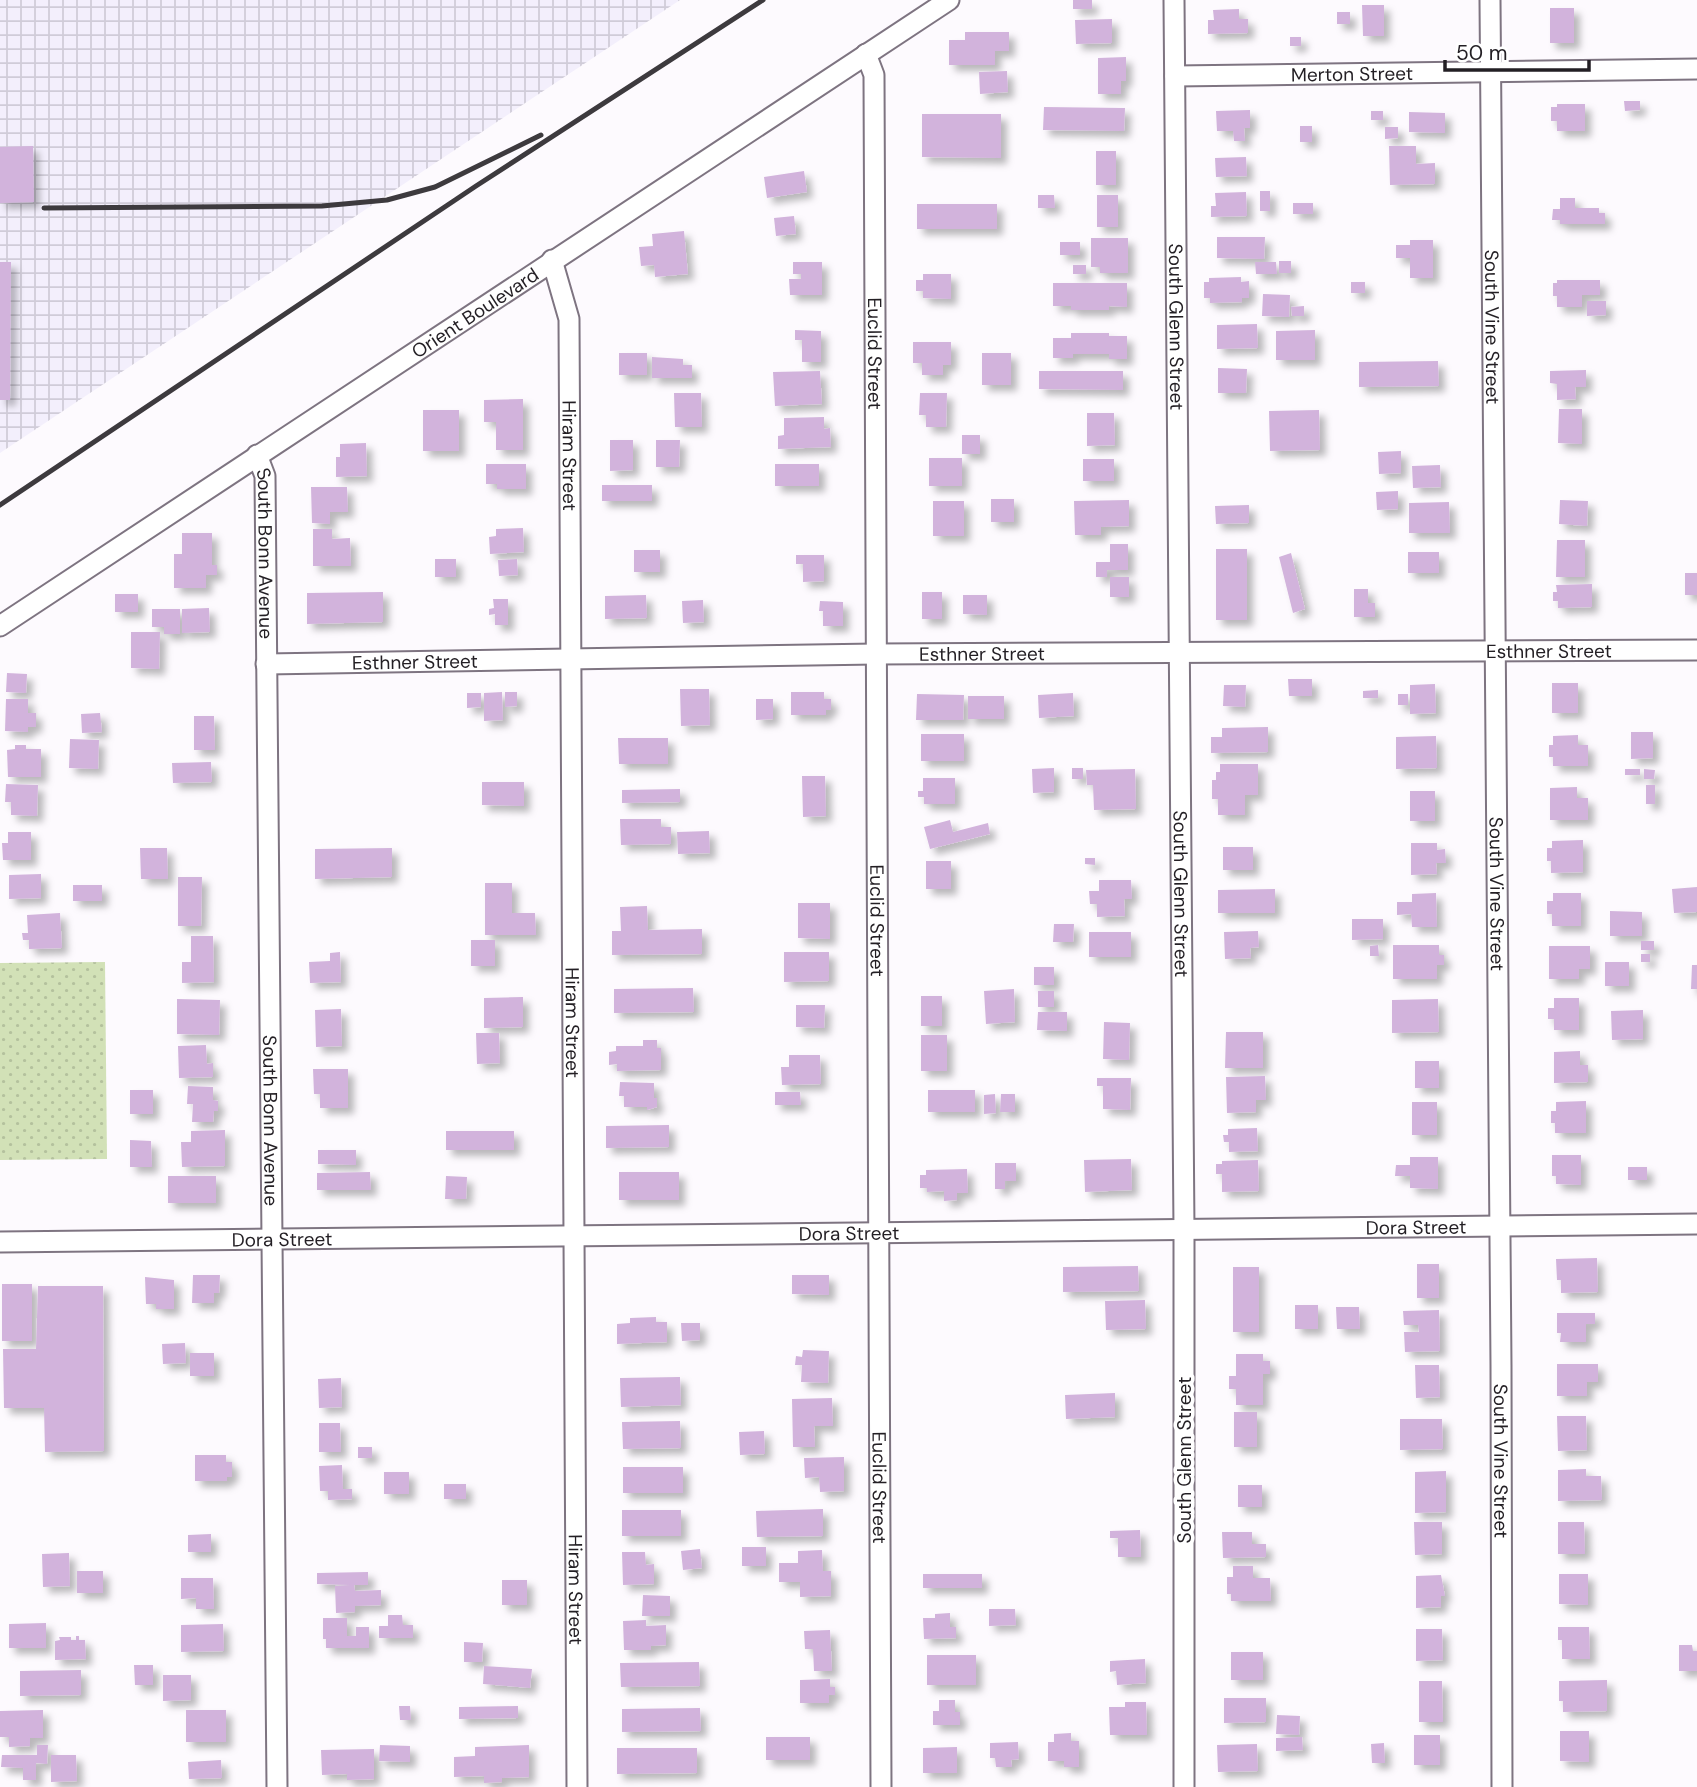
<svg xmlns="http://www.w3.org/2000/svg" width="1697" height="1787" viewBox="0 0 1697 1787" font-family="'DM Sans',sans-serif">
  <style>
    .industrial { fill: url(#industrial-grid) }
    .grass { fill: url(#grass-dots) }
    .building { fill: #d2b3dc; filter: url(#shadow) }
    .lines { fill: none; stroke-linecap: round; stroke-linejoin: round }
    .minor-casing { stroke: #7e7481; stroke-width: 23 }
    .minor { stroke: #fff; stroke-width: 19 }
    .rail { stroke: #3d3a3e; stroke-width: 5 }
    .labels { text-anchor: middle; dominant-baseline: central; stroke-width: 7; stroke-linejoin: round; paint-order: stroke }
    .street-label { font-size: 19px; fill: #231f24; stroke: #fff }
  </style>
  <defs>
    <pattern id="industrial-grid" width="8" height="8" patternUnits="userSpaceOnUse" patternTransform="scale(1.75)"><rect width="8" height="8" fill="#f3effc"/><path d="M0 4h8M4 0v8" fill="none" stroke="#d0ccd8"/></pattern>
    <pattern id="grass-dots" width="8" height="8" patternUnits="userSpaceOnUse" patternTransform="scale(1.75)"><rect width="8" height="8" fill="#d2e1b7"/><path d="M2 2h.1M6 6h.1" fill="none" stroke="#b4c19d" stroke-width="1.8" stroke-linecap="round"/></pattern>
    <filter id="shadow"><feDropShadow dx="6" dy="6" stdDeviation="3.5" flood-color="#0004"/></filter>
  </defs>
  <rect width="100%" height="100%" fill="#fdfafe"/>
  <path class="industrial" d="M0,0H680L0,453Z"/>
  <path class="grass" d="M105,962L107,1159L0,1160V963Z"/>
  <path class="building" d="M1073,0H1092V9H1073Z
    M1362,5H1384V36H1363Z
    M1550,8H1574V43H1550Z
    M1239,9V19H1248V33L1208,34V20H1214L1213,10Z
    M1337,12H1350V24H1337Z
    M1112,19V43L1076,44L1075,20Z
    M965,32H1009V51H995V65H949V40H965Z
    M1290,37H1301V46H1290Z
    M1126,57V81H1121V94H1098V58Z
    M1007,71L1008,92L980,94L979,72Z
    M1624,101H1640V110L1625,111Z
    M1557,104H1585V131H1557V121H1551V107H1557Z
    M1044,107L1125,108L1124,131L1043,130Z
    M1250,110V128H1244L1245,141H1234L1233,131H1217L1216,111Z
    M1371,111H1383V120H1371Z
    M1409,112L1445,113V133L1409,132Z
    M922,114H1001V158L922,157Z
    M1300,126H1312V142H1300Z
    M1385,127H1398V138L1385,139Z
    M33,146L34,202L0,203V147Z
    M1389,146H1416V164L1435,163V184L1390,185Z
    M1096,151H1116V185H1096Z
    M1246,157L1247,176L1216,177L1215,158Z
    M804,171L807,192L767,198L764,177Z
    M1260,191H1270V211H1260Z
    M1246,192L1247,216L1211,217V206H1216L1215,193Z
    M1038,195H1054L1055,208H1038Z
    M1097,195H1118V227H1097Z
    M1560,198H1575V208H1599V213H1605V224H1560V220H1552L1553,209H1560Z
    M1293,203H1313V214H1293Z
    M917,204H997V229H917Z
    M794,216L796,234L776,236L774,218Z
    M684,231L688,274L655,277L654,265L641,266L639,247L653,246L652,234Z
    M1217,237H1265L1264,259L1217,258Z
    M1091,238H1128V273H1100V267H1091Z
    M1410,240H1433V278H1410V258H1396V245H1410Z
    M1060,242H1080V255H1060Z
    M1279,261H1291V273H1279Z
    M0,262H11L10,400H0Z
    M793,262H822V295H790L789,279H801V274H793Z
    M1255,262H1276L1277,274H1256Z
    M1073,265H1086V274H1073Z
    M923,274H951V299L923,298V291H916V280H923Z
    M1241,277V282L1249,281V298H1242V302L1210,303V298H1204V282H1209V278Z
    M1557,280H1600V295H1582V307H1557V296H1553V283H1557Z
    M1351,282H1365V293H1351Z
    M1053,283H1127V307L1109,306V310H1071V306H1053Z
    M1263,294L1290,295L1289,317L1262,316Z
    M1587,301H1606V315L1587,316Z
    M1304,306V316H1292L1291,307Z
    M1257,324L1258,348L1217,349V325Z
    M795,330L821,331V362H802V340H795Z
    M1315,330V360H1276V331Z
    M1071,333H1109V336H1127V359H1109V354H1073V358H1053V338H1071Z
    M913,342H951V365H943V375H922V363H913Z
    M619,353H647V375H619Z
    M982,353H1011V385H982Z
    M652,357L683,359V365H692V378H652Z
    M1438,361L1439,386L1359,387V362Z
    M1218,368L1247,369L1246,393H1218Z
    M1586,370V387H1575L1576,399L1557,400V384L1550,383V371Z
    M820,371L822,404L775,406L773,372Z
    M1039,371H1123V390L1039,389Z
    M674,393H701L702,427H675Z
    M920,393H947L946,427H926V415H919Z
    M523,399V450H496V422H484V400Z
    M1559,409H1582V444L1558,443Z
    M423,410H459V451H423Z
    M1319,410L1320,450L1270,451L1269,411Z
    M1087,413H1114L1115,445L1087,446Z
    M824,417V429L830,428L831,447L778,449V436L784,435V418Z
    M962,435H980V454H962Z
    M610,440H633V470L610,471Z
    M656,440H680L679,467H656Z
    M366,443L367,476L336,477V457H340V444Z
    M1401,451V473L1379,474L1378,452Z
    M929,458H962V486H929Z
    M1083,459H1114V481H1083Z
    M486,464H526V489H497V484H486Z
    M775,464H819V486H775Z
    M1440,465L1441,487L1413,488L1412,466Z
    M602,485H652V501H602Z
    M311,487H347L348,512H330V524L312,523Z
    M1398,491V509L1377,510L1376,492Z
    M991,499H1014V522H991Z
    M1129,500V526L1101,527V535H1075L1074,501Z
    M1560,500L1588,501L1587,526L1559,524Z
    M933,501H964V536H933Z
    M1449,502L1450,533H1409V503Z
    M1249,505V523L1216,524L1215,506Z
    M523,528L524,552L490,554L489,537L496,536V529Z
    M313,529H332V539L350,538L351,566H313Z
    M182,533H212V565H217V575H206V588H174V554H182Z
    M1557,540H1585V577H1556Z
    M1110,544H1128V570H1107V577H1096V562H1110Z
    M1216,549H1247V620H1216Z
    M634,550H660V572H634Z
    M1408,552H1439V573H1408Z
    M1291,553L1305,609L1293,613L1279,557Z
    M796,555H824V581L803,582V564H796Z
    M435,559H456V577H435Z
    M517,559L518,575L499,576L498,560Z
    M1685,573H1697V595H1685Z
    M1110,577H1129V597H1110Z
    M1592,584V607L1558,608V601H1553V592H1557L1556,585Z
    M1354,589H1368V603H1375V617H1354Z
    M383,592V622L307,624V593Z
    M922,592H942V619H922Z
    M115,594H138V612H115Z
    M646,595L647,618L605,619V596Z
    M963,595H987V615L963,614Z
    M493,599H508V625H495V614L489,615V609L494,608Z
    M703,600L704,622L683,623L682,601Z
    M820,601L843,602V626H823V611H819Z
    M209,608L210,632L182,633V609Z
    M152,609H180V634H164V627H152Z
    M131,632H160L159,669L131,668Z
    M7,673L27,674L26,693L6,692Z
    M1288,679H1312V696H1289Z
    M1552,683H1578V713H1552Z
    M1435,684L1436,713L1410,714V685Z
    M1224,685H1246L1245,707L1223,706Z
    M680,689H709L710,725L681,726Z
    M1378,690V698H1363V691Z
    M502,692L503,720L484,721V693Z
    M505,692H517V706L505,707Z
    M791,692H824V699H831V710H826V715H791Z
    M467,693H481V707L467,708Z
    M1073,693L1074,716L1039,718L1038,695Z
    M917,694L964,695L963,720H916Z
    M1398,694H1408V705H1398Z
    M968,696H1004V719H968Z
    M6,699H28V713H36V727H28V732L5,731Z
    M756,699H773V719L756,720Z
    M100,713L102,732L82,733L81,714Z
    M194,716H214L215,750H194Z
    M1268,727V752L1211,753V737H1222V728Z
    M1631,732H1653V758L1631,759Z
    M921,734H964V761H921Z
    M1578,735V745H1588V766H1553V757H1549V745H1553V736Z
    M1436,736L1437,768L1396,769V737Z
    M618,738H668V764H619Z
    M70,739L99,740L98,769L69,768Z
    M15,745H26V749H41V777H8L7,750L15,749Z
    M211,762L212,782L173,783L172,763Z
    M1220,764H1258V795H1245V815H1218V799H1212V780H1216V772H1220Z
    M1054,768V792L1033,793L1032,769Z
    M1072,768H1083V779H1072Z
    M1135,769L1136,809L1094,810L1093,785H1087L1086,770Z
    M1625,769H1640V775H1625Z
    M1644,769L1655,770L1654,779H1644Z
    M802,776H825L826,816L803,817Z
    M923,778H955V804H924V797H918V791H923Z
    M482,782H524V806L482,805Z
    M6,784L38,785L37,816L11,815V802H5Z
    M1646,785H1655V804H1646Z
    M1577,787V798H1588V820H1550V788Z
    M680,789V802L622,803V790Z
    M1410,791H1435V821H1410Z
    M620,819H661V827H671V844L621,845Z
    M950,820L953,832L988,823L990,834L930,849L924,827Z
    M709,831L710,853L678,854L677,832Z
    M8,832H31V860H3L2,843H8Z
    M1583,840V872L1551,873V861H1547V848H1552V841Z
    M1411,843H1437V850L1445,849L1446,863H1436L1437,874L1411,875Z
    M1223,847H1253V870H1223Z
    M140,848H167L168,879H141Z
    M392,848V877L315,879V849Z
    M1085,858H1095V865L1085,864Z
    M926,861H951V889H926Z
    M41,874V898L9,899V875Z
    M178,877H202L201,926H178Z
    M1099,880H1131L1132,899H1124L1125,916L1097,917V904H1090L1089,891H1099Z
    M485,883H512V913H535L536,935H485Z
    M73,885H102V901H73Z
    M1697,887V912L1674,913L1672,889Z
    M1275,889V913H1218V890Z
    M1436,893L1437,927H1412L1411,914L1397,915V902H1412V894Z
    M1553,893H1581V926H1552V914H1547V901H1553Z
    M798,903H830V939L798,938Z
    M647,906L648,930L702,929V954L612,955V931H621L620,907Z
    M1610,911L1642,912V936H1610Z
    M60,913L62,948L29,949V940H23L22,933H28L27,915Z
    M1352,919H1383V939L1352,940Z
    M1054,924H1074L1073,942H1053Z
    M1258,931L1259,947L1250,948L1251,958L1225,959L1224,932Z
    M1089,932H1131V957H1089Z
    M191,936H213L214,982L182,983V962H191Z
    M471,940H495V966H471Z
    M1641,941H1654V950H1641Z
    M1378,945L1379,956H1370V946Z
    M1393,945H1439V955H1444V965H1437V979H1393Z
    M1549,946H1590V969H1579V979H1549Z
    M340,952L341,982L310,983L309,962L330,961V953Z
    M784,952H829V981L784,982Z
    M1641,954H1650V962H1641Z
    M1605,962H1629V986H1605Z
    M1692,965H1697V989H1691Z
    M1034,967H1054V985H1034Z
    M693,988L694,1012L614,1013V989Z
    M1014,989L1015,1022L986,1024L984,991Z
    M1038,991H1054V1007H1038Z
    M921,996H942V1026H921Z
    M523,997V1027L484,1028V998Z
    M1554,998H1579V1030H1554V1019H1548V1008H1554Z
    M177,999L220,1000L219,1035L177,1034Z
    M1438,999L1439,1032L1392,1033V1000Z
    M796,1005H825L824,1028L796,1027Z
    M341,1009L342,1046L316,1047L315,1010Z
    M1643,1010V1039L1612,1040L1611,1011Z
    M1038,1012H1067V1031L1037,1030Z
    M1104,1022L1130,1023L1129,1060L1103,1059Z
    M1226,1032H1263V1068H1225Z
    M476,1033H499L500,1063L477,1064Z
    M921,1035H947V1071H921Z
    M643,1040H657V1048H661V1070L617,1071V1064L609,1065V1052L616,1051V1046H643Z
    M206,1045L207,1064L213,1063V1077L179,1078L178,1046Z
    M1580,1051V1065H1588V1082L1554,1083V1052Z
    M789,1055H820L821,1084L782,1085L781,1067H789Z
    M1415,1061H1439V1088H1415Z
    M313,1069H348V1108H320V1094H314Z
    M1265,1076L1266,1100H1256V1112L1227,1113L1226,1077Z
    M1097,1078H1131L1130,1110L1103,1109V1086H1097Z
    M620,1082L654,1083V1098H657V1107L647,1110V1107H624V1096H619Z
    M188,1086L213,1087V1100L218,1101V1111H214L213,1122H192L193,1104H187Z
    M130,1090H153V1114H130Z
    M928,1090H975V1112H928Z
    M775,1092H800L801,1105H775Z
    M995,1094L996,1113L984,1114V1095Z
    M1001,1094H1015V1112H1000Z
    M1586,1101V1133H1555V1123H1551V1111H1556V1102Z
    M1412,1102H1437V1135H1412Z
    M669,1125V1147L606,1148V1126Z
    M1257,1128L1258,1151L1229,1152V1142H1224L1223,1135H1228V1129Z
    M225,1130V1166L182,1167L181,1142H191V1131Z
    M446,1131H514V1150H446Z
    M130,1140L151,1141L152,1167H130Z
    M318,1150H356V1165L318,1164Z
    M1552,1155H1581V1185L1556,1184V1176H1552Z
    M1410,1157H1438V1189L1410,1188V1176H1395L1396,1165H1410Z
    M1131,1159L1132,1190L1085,1192L1084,1160Z
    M1258,1160L1259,1191L1222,1192V1174H1216V1164H1222V1161Z
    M995,1163H1016V1181H1005V1189H995Z
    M1628,1167H1647V1180H1628Z
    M967,1169L968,1193H957V1200L944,1201V1191L927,1192V1188H920V1175H926V1170Z
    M370,1172L371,1190H317V1173Z
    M619,1172H679V1200H619Z
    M168,1176H216V1203H168Z
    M446,1176L467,1177L466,1199H445Z
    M1597,1258L1598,1292L1561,1293V1280H1557L1556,1259Z
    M1417,1264H1439V1298H1417Z
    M1138,1266L1139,1291L1063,1292V1267Z
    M1233,1267H1259V1332H1233Z
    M193,1275H220L219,1293H214V1303H192Z
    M792,1275H829V1295L792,1294Z
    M145,1277L174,1280V1309H156V1304H146Z
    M2,1284H32V1341H2Z
    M38,1286H103L104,1451L45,1452L44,1408H4L3,1349H36Z
    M1145,1300L1146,1329L1106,1330L1105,1301Z
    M1295,1305H1318V1329H1295Z
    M1336,1307H1359L1360,1329H1337Z
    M1439,1310L1440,1351L1405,1352L1404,1332H1419L1418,1325H1404L1403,1311Z
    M1557,1313H1595V1324H1586V1342H1560L1561,1333H1557Z
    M656,1317V1322H667V1342L617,1344V1324L630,1323V1318Z
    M681,1323H700V1340L682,1341Z
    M185,1343L186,1363L163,1364L162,1344Z
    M803,1350L829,1351L828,1383L801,1382L802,1365H795L796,1356L802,1357Z
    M190,1353H214V1376H190Z
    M1236,1354H1263V1361H1270V1374H1263V1405H1236V1389H1229V1376H1236Z
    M1557,1364H1598V1382H1587V1396H1557Z
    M1415,1365H1439L1440,1397L1416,1398Z
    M680,1377L681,1405L621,1407L620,1378Z
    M341,1378L342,1407L319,1408L318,1379Z
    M1115,1393V1417L1066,1419L1065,1395Z
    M832,1398L833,1426H814L815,1447H793L792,1399Z
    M1234,1412H1257V1447H1234Z
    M1557,1416H1586L1587,1450L1558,1451Z
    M1400,1419H1442L1443,1449L1400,1450Z
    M680,1421L681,1448L623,1449L622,1422Z
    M319,1423H340L341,1452H319Z
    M764,1431L765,1454L740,1455L739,1432Z
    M358,1447H372V1458H358Z
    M195,1455H226V1462H232V1477H227V1481H195Z
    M844,1457V1491L820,1492L819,1477L805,1478L804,1458Z
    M342,1465L343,1489H352V1499L328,1500V1491H320L319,1466Z
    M623,1467H683V1493H623Z
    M1586,1469V1476H1601L1602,1500L1558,1501V1470Z
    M1446,1471V1512L1415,1513V1472Z
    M384,1472H409V1494H384Z
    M444,1484H466V1499H444Z
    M1238,1485H1262V1507H1238Z
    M823,1509V1536L757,1537L756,1511Z
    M622,1510H681V1536H622Z
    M1414,1522H1442V1554L1415,1555Z
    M1558,1522H1584L1585,1554H1558Z
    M1140,1530L1141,1557H1118V1538H1110V1531Z
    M1222,1532H1252V1544H1266V1557L1223,1558Z
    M211,1534V1552H188V1535Z
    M742,1547H766V1566H742Z
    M700,1549L702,1568L683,1570L681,1551Z
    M822,1550L823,1571H831V1596L800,1597V1582H779V1563H798V1551Z
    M622,1552H645L646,1565L654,1564V1584L623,1585Z
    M69,1553L70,1586L43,1587L42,1554Z
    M1233,1566H1253V1578H1270L1271,1601H1231V1594H1227V1577H1233Z
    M77,1571H103V1593H77Z
    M368,1572V1585H354L355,1591L381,1590V1605L355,1606V1612L336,1613L335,1586L350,1585L317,1584V1573Z
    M923,1574H982V1588H923Z
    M1559,1574H1588V1605L1559,1604Z
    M1441,1575L1445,1596H1441V1607L1416,1608V1576Z
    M181,1578H213L214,1609H196V1598L181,1599Z
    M502,1580H527V1605H502Z
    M643,1595L670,1596V1616H642Z
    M989,1609H1015L1016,1625L989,1626Z
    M950,1613V1627H956V1638L924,1639L923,1618H935V1614Z
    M388,1615H402L403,1625H413V1638H379V1626H388Z
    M323,1618H347V1636H356V1627H369V1648H326V1639H323Z
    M646,1620V1626L666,1625V1645L651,1646V1650H624L623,1621Z
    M46,1623V1648H9V1624Z
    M223,1624L224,1651L181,1652V1625Z
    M1558,1627H1589L1590,1659H1562V1640H1558Z
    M1416,1629H1442L1443,1660L1416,1661Z
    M830,1630L832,1671H814L813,1649H805L804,1631Z
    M76,1636H79V1640H85L86,1659L55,1660V1641L60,1640L59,1637H71V1640H76Z
    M464,1642L483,1643L482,1662H464Z
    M1679,1645H1692L1693,1651H1697V1671H1679Z
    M1231,1652H1263V1680H1231Z
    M927,1655H976V1685H927Z
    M1145,1659L1146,1683L1117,1685L1116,1671L1110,1672V1661Z
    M699,1662L700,1686L621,1687L620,1663Z
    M134,1665H153V1685H135Z
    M484,1666L532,1669L530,1688L483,1684Z
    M81,1670V1695L20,1696V1671Z
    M163,1675H191V1700L163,1701Z
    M830,1679V1687H835V1695H829V1703H800V1680Z
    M1607,1680V1711L1563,1712V1701H1559V1681Z
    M1419,1681H1442L1443,1722H1419Z
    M1224,1698H1266V1722L1224,1723Z
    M939,1700H955V1712H960V1725H933V1711H939Z
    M1125,1702H1146L1147,1735H1110L1109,1707H1125Z
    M399,1706H410L411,1720H400Z
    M518,1706V1718L459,1719V1707Z
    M700,1708L701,1731L622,1732V1709Z
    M43,1710V1738H30V1746L9,1747V1737H0V1711Z
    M186,1710H226V1742H186Z
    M1277,1715L1300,1716L1299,1735L1276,1734Z
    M1560,1731H1589V1762L1560,1761Z
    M1071,1733V1741H1079V1767H1064V1761H1048V1742H1054V1734Z
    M1414,1735H1440V1765H1414Z
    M766,1737H810V1760H766Z
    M1302,1737L1303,1750L1276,1751V1738Z
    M1018,1742L1019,1759L1011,1760L1012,1767H996L995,1758H990V1743Z
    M1384,1743L1385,1763H1372L1371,1744Z
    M1257,1744L1258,1771L1218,1772L1217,1745Z
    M37,1745H48L47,1764L36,1763V1780H23V1768L1,1767L2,1755H37Z
    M380,1745L410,1746V1762L379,1761Z
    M529,1745V1777L502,1778V1782L484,1783V1776L454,1777V1757L475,1756V1747Z
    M957,1747V1773H923V1748Z
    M617,1748H697V1773L617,1774Z
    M374,1749V1779L347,1780V1774L322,1775L321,1750Z
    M51,1755H76L77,1781L51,1782Z
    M221,1760L222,1778L189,1779L188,1762Z"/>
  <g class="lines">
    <g class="minor-casing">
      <g id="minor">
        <path id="s1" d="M1174,0L1184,1230V1787"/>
        <path id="s2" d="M1490,0L1501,1365L1502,1787"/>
        <path id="s3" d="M866,54L874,75L881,1787"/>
        <path id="s4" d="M1175,76L1697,69"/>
        <path id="s5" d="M552,260L569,319L577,1787"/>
        <path id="s6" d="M257,455L265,476L277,1787"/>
        <path id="s7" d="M0,626L949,0"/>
        <path id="s8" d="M266,664L876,654L1697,650"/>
        <path id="s9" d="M0,1242L1697,1224"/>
      </g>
    </g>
    <use href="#minor" class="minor"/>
    <path class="rail" d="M44,208L322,206L387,200L435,187L541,135
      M0,505L476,186L763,0"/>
  </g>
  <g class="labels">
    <g class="street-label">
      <text stroke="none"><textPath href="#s4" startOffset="177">Merton Street</textPath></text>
      <text stroke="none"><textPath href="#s7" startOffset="569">Orient Boulevard</textPath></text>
      <text stroke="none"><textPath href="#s1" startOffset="327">South Glenn Street</textPath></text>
      <text stroke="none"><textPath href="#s2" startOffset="327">South Vine Street</textPath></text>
      <text stroke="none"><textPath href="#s3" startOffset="301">Euclid Street</textPath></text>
      <text stroke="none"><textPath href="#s5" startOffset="198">Hiram Street</textPath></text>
      <text stroke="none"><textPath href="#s6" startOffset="100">South Bonn Avenue</textPath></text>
      <text stroke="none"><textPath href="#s8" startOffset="1283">Esthner Street</textPath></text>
      <text stroke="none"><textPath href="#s8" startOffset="716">Esthner Street</textPath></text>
      <text stroke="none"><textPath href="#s8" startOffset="149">Esthner Street</textPath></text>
      <text stroke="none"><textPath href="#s1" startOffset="894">South Glenn Street</textPath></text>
      <text stroke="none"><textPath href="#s2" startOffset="894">South Vine Street</textPath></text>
      <text stroke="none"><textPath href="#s3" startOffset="868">Euclid Street</textPath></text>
      <text stroke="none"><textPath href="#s5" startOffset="765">Hiram Street</textPath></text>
      <text stroke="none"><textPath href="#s6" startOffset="667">South Bonn Avenue</textPath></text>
      <text stroke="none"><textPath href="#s9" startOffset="1416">Dora Street</textPath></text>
      <text stroke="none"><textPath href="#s9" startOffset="849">Dora Street</textPath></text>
      <text stroke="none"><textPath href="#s9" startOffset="282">Dora Street</textPath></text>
      <text transform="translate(1184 1460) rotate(-90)">South Glenn Street</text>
      <text stroke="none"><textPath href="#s2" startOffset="1461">South Vine Street</textPath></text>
      <text stroke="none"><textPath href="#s3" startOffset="1435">Euclid Street</textPath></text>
      <text stroke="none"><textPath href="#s5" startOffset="1332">Hiram Street</textPath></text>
    </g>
  </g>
  <path d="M1445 60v10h144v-10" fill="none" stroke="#231f24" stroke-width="3.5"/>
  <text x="1456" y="60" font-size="21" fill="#231f24" stroke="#ffffff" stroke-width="5" paint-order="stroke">50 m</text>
</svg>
